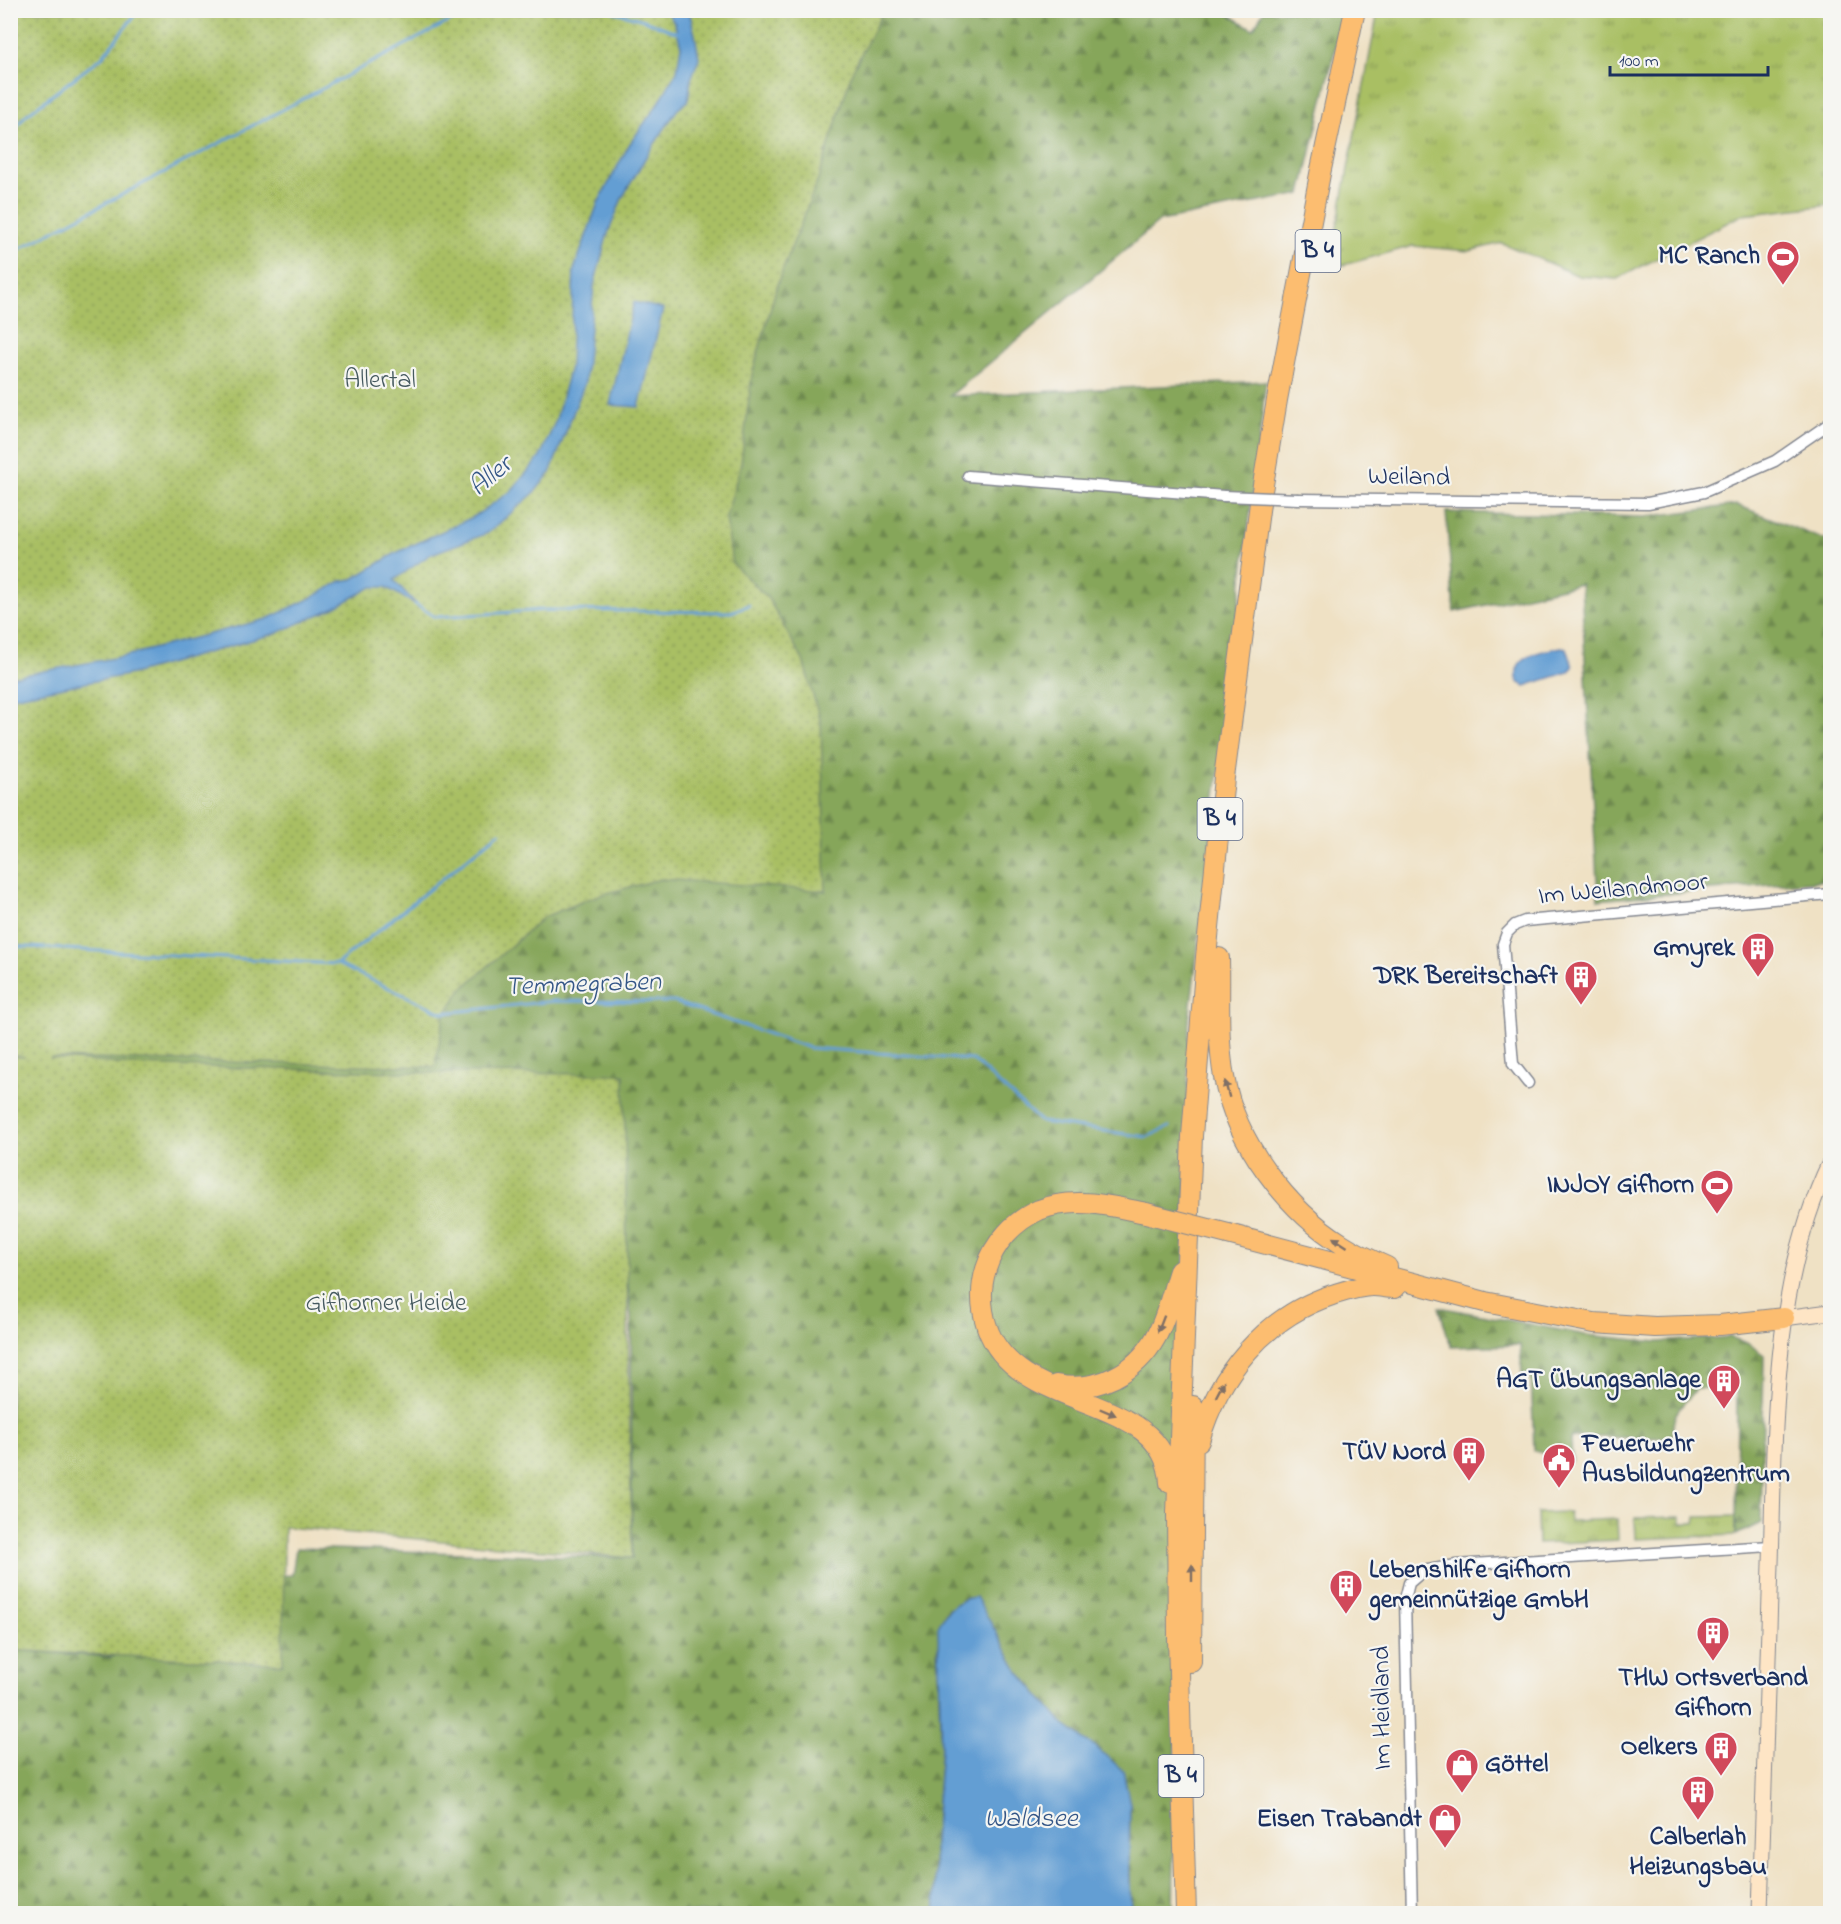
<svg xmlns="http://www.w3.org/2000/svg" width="1841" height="1924" viewBox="0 0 1841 1924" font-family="'Indie Flower',sans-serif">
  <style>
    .grass { fill: url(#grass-tufts); stroke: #627761; stroke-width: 1.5 }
    .forest { fill: url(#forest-firs); stroke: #506a5c; stroke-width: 1.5 }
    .park { fill: url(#park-dots); stroke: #627761; stroke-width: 1.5 }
    .water { fill: #639ed3; stroke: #3f6698; stroke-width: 1.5 }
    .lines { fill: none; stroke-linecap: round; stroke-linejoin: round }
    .stream { stroke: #639ed3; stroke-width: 3 }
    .street-casing { stroke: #858891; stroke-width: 13 }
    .secondary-casing { stroke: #858891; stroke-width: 17 }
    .highway-casing { stroke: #858891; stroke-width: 22 }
    .street { stroke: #fff; stroke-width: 10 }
    .secondary { stroke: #fee5c5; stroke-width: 15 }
    .highway { stroke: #fcbd6f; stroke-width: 20 }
    .street-bridge-casing { stroke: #858891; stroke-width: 13; stroke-linecap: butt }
    .highway-bridge-casing { stroke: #858891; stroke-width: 22; stroke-linecap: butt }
    .street-bridge { stroke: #fff; stroke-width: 10 }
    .highway-bridge { stroke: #fcbd6f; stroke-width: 20 }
    .oneway { fill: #806f66 }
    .labels { text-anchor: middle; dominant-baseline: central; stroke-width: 4.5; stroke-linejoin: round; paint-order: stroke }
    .shield { fill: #f6f6f2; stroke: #5d6b8a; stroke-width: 1.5 }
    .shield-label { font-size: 24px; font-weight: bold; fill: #1b2f5e }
    .poi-label { font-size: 26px; font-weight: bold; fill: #1b2f5e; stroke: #f6f6f2; text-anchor: end }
    .park-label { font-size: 26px; fill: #465a60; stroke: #f6f6f2 }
    .street-label { font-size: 26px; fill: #1b2f5e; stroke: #f6f6f2 }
    .water-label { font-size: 27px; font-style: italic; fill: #345687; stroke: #f6f6f2 }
  </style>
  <defs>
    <pattern id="grass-tufts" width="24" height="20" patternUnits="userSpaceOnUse" patternTransform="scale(1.5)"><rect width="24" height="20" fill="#a9bf64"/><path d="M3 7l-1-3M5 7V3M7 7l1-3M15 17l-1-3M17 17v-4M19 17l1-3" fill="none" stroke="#899c56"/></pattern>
    <pattern id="forest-firs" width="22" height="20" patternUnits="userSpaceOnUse" patternTransform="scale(1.5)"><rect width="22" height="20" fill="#86a65a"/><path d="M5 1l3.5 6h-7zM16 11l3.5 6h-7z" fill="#6d884e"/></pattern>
    <pattern id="park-dots" width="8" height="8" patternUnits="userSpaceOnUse" patternTransform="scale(1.5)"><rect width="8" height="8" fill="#a9bf64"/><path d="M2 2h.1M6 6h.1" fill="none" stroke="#899c56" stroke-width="1.8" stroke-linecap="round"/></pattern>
  </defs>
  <rect width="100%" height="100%" fill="#f6f6f2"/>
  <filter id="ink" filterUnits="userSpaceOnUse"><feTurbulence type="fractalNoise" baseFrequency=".0167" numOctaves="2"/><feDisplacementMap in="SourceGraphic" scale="12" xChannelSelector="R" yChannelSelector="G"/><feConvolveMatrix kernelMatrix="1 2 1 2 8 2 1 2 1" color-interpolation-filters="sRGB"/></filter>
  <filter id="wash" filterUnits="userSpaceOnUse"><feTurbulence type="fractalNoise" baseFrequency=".008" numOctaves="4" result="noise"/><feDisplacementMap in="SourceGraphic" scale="24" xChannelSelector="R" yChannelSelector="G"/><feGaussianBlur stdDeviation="1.35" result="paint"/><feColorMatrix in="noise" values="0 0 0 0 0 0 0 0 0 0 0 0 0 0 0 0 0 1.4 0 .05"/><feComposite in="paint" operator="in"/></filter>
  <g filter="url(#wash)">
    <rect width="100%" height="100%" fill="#efe1c4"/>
    <path class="grass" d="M1378,11H1830V205L1742,215L1617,279L1579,276L1502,243L1469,251L1413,246L1329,269Z
      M1569,1512L1570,1521L1617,1519L1618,1540L1538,1544L1537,1513Z
      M1736,1516V1535L1636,1539L1635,1518L1681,1517V1523H1695L1696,1517Z"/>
    <path class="forest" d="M1221,10L1253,29L1264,11H1344L1301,194L1160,221L950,396L1266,381L1189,1021L1173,1913H1131L1129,1856L1130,1804L1107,1756L1063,1724L1018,1671L976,1597L937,1649L941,1749L934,1845L936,1913H11L10,1650L113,1657L227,1576L292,1575L296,1548L632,1558L631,1318L612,1108L11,1168V982L700,584L704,484L870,11Z
      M1737,505L1830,542V880L1598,900L1581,584L1454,612L1446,512L1644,517Z
      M1439,1307L1586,1335L1658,1342L1730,1337L1749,1344L1764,1355L1761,1523L1736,1535L1737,1389L1698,1388C1681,1407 1671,1411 1673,1438L1571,1437L1572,1461L1534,1451L1531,1374H1522L1520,1345L1451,1347Z"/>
    <path class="park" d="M11,11H883L852,72L818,180L778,282L752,375L741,464L726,517L732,563L767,597L773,607L803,660L821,723L826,891L661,879L596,896L544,917L462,989L444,1016L435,1067L50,1058L131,1065L439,1073L624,1074L632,1558L284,1527L283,1664C192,1658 101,1656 11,1650L10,1056L25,1057L10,1055Z"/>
    <path class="water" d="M667,11H689L695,35L699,58L691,79L688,101L677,110L647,155L622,198L607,236L594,285L585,382L550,473L534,493L488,533L431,554L394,580L418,606L386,587H372L334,608L277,633L132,674L11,697V677L125,656L267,619L313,597L341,581L353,579L396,553L475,516L511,491L540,457L556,420L570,367L574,270L598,203L629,145L660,101L677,71L681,46L675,24Z
      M634,302L663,309L639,407L610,405Z
      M1561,647L1567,648L1573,667L1568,672L1525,686L1518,682C1510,655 1540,652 1561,647Z
      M976,1597L1018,1671L1063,1724L1107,1756L1123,1771L1130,1804L1129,1856L1131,1913H936L934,1845L941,1749L938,1626C946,1611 958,1598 976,1597Z"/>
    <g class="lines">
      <path class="stream" d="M609,10L644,20L678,33
        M10,148L17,126L26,115L102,57L139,10
        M10,254L471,10
        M415,604L435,617L545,610L731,612L749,605
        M10,946L337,964L443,1013L554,1001L674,1002L810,1048L973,1060L1041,1122L1147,1137L1169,1127
        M337,964L500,832"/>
    </g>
  </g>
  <g filter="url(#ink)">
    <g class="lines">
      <g class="street-casing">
        <path id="street" d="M968,476L1224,496
          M1298,499L1648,503L1704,492L1775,461L1830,423
          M1528,1083L1513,1064L1503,944L1507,933L1515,925L1525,921L1830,894
          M1412,1914L1405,1599L1409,1583L1423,1571L1456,1565L1771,1546"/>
      </g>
      <g class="secondary-casing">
        <path id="secondary" d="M1784,1318L1830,1312
          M1760,1914C1763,1797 1767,1680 1771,1564C1775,1431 1771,1284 1830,1162"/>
      </g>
      <g class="highway-casing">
        <path id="highway" d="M1219,958C1220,997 1217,1038 1224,1077C1235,1141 1287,1210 1342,1244C1356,1253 1371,1260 1387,1267
          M1146,1213C1111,1206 1074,1196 1039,1210C1014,1221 994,1243 986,1269C980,1288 981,1308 987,1327C1017,1415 1166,1390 1170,1483
          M1228,1234L1485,1302L1594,1323L1655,1327L1720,1325L1784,1318
          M1056,1385C1097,1393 1136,1373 1156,1337C1167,1317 1172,1292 1179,1271
          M1199,1441C1218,1374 1265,1317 1332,1295C1345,1291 1359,1286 1373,1286C1380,1286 1388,1288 1395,1288
          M1191,1662L1193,1406
          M1186,1914L1178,1638L1177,1513L1192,1136L1206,957L1224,778L1260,503L1277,400L1320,174L1355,10"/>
      </g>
      <use href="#street" class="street"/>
      <use href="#secondary" class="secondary"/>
      <use href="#highway" class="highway"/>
      <g class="street-bridge-casing">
        <path id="street-bridge" d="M1224,496L1298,499"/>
      </g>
      <g class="highway-bridge-casing">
        <path id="highway-bridge" d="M1146,1213L1228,1234"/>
      </g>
      <use href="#street-bridge" class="street-bridge"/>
      <use href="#highway-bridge" class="highway-bridge"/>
    </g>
    <defs><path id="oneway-solid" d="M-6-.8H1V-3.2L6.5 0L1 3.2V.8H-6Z" transform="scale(1.5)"/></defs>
    <g class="oneway">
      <use href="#oneway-solid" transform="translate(1227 1089) rotate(-105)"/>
      <use href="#oneway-solid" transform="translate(1340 1242) rotate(-147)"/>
      <use href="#oneway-solid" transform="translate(1161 1324) rotate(111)"/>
      <use href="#oneway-solid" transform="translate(1220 1389) rotate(-62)"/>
      <use href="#oneway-solid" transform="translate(1108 1412) rotate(23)"/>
      <use href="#oneway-solid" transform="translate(1192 1573) rotate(-90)"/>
    </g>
  </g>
  <defs>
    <g id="stadium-pin" transform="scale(1.725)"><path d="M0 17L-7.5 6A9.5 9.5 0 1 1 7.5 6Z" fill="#d1495b" stroke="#f6f6f2"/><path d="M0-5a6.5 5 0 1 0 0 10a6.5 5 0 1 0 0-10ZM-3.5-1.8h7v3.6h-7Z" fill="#fff"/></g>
    <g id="building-pin" transform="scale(1.725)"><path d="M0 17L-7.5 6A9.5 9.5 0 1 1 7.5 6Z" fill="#d1495b" stroke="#f6f6f2"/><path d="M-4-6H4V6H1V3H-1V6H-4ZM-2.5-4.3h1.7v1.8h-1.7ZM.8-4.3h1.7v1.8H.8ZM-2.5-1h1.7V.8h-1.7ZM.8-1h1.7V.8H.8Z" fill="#fff"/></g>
    <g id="civic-pin" transform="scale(1.725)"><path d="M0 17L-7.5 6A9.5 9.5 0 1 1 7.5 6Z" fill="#d1495b" stroke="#f6f6f2"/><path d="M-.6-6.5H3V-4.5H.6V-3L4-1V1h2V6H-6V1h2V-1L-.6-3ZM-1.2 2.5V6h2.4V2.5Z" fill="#fff"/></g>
    <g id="shop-pin" transform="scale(1.725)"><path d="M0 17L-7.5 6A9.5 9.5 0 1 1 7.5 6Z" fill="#d1495b" stroke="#f6f6f2"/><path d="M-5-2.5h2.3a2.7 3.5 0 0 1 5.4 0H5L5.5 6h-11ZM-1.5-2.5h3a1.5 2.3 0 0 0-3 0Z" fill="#fff"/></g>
  </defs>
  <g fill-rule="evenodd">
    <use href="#stadium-pin" x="1783" y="257"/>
    <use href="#building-pin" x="1758" y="949"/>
    <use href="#building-pin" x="1581" y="977"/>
    <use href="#stadium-pin" x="1717" y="1186"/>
    <use href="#building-pin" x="1724" y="1381"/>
    <use href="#building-pin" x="1469" y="1453"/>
    <use href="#civic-pin" x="1559" y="1460"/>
    <use href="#building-pin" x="1346" y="1586"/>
    <use href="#building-pin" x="1713" y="1633"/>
    <use href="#building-pin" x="1721" y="1748"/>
    <use href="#shop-pin" x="1462" y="1765"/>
    <use href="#building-pin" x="1698" y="1792"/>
    <use href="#shop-pin" x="1445" y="1820"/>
  </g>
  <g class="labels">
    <g class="shield">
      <rect x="1295.5" y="230" width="45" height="42" rx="4.5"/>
      <rect x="1197.5" y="798" width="45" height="42" rx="4.5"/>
      <rect x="1158.5" y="1755" width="45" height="42" rx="4.5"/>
    </g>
    <g class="shield-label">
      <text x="1318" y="251">B 4</text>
      <text x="1220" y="819">B 4</text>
      <text x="1181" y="1776">B 4</text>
    </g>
    <g class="poi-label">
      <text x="1760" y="257">MC Ranch</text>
      <text x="1735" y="949">Gmyrek</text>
      <text x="1558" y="977">DRK Bereitschaft</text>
      <text x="1694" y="1186">INJOY Gifhorn</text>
      <text x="1701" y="1381">AGT Übungsanlage</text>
      <text x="1582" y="1445" text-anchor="start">Feuerwehr<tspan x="1582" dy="30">Ausbildungzentrum</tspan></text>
      <text x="1446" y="1453">TÜV Nord</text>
      <text x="1369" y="1571" text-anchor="start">Lebenshilfe Gifhorn<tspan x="1369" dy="30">gemeinnützige GmbH</tspan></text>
      <text x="1713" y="1679" text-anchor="middle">THW Ortsverband<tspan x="1713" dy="30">Gifhorn</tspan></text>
      <text x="1698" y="1748">Oelkers</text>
      <text x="1485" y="1765" text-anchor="start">Göttel</text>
      <text x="1422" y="1820">Eisen Trabandt</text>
      <text x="1698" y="1838" text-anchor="middle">Calberlah<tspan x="1698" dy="30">Heizungsbau</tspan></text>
    </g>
    <g class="park-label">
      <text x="380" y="381">Allertal</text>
      <text x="386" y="1304">Gifhorner Heide</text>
    </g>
    <g class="street-label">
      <text transform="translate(1409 478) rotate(1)">Weiland</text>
      <text transform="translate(1623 890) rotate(-5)">Im Weilandmoor</text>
      <text transform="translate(1383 1708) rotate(-91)">Im Heidland</text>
    </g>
    <g class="water-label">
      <text transform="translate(491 477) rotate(-40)">Aller</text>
      <text transform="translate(583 985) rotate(-2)">Temmegraben</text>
      <text x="1031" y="1819">Waldsee</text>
    </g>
  </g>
  <rect width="1841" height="1924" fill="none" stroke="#f6f6f2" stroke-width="36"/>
  <path d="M1610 66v9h158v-9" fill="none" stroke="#1b2f5e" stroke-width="3"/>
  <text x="1619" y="66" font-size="18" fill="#1b2f5e" stroke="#f6f6f2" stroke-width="4.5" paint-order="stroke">100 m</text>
</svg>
